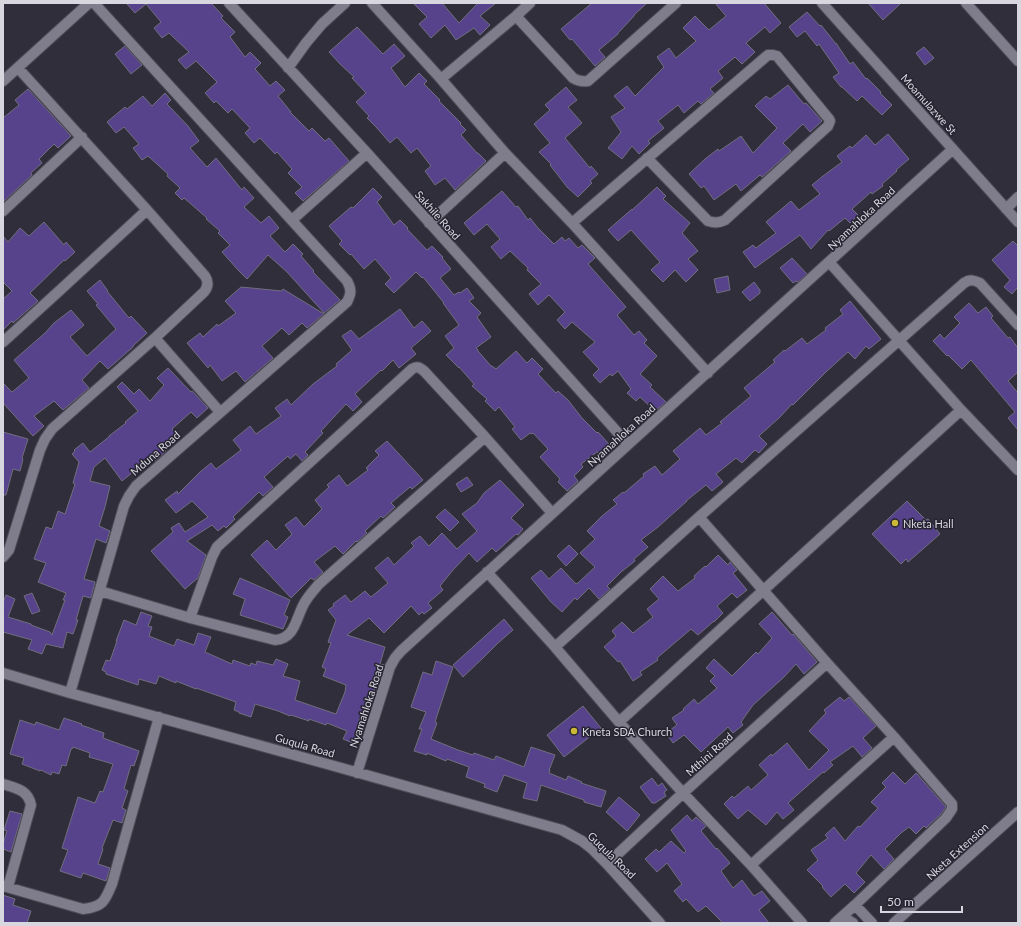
<svg xmlns="http://www.w3.org/2000/svg" width="1021" height="926" viewBox="0 0 1021 926" font-family="Lato,sans-serif">
  <style>
    .building { fill: #57428c; stroke: #716e7e }
    .lines { fill: none; stroke-linecap: round; stroke-linejoin: round }
    .minor-casing { stroke: #4e4c57; stroke-width: 12 }
    .minor { stroke: #7f7c8c; stroke-width: 10 }
    .poi-dot { fill: #ccb938; stroke: #262431; stroke-width: 1.5 }
    .labels { text-anchor: middle; dominant-baseline: central; stroke-width: 3; stroke-linejoin: round; paint-order: stroke }
    .street-label { font-size: 11px; fill: #d8d6df; stroke: #262431 }
    .poi-label { font-size: 11px; fill: #d8d6df; stroke: #262431; text-anchor: start }
  </style>
  <rect width="100%" height="100%" fill="#302e3b"/>
  <path class="building" d="M126,3H211L223,16L221,18L235,32L230,37L245,57L250,52L261,63L255,69L270,86L276,81L285,90L278,96L291,112H290L309,131L312,128L325,141L329,138L349,161L303,201L295,193L302,187L288,173L292,169L277,152L275,154L260,138L254,143L245,133L250,128L232,109L228,113L216,101L214,103L205,93L217,82L196,61L186,69L178,60L189,52L169,33L162,38L154,28L161,22L146,4L135,13Z
    M413,3H442L459,23L478,3H496L480,16L490,25L480,35L474,28L456,40L445,25L431,38L419,24L427,17Z
    M592,3H647L634,15V16L618,33V34L599,50L605,57L595,66L572,39L570,40L561,29Z
    M715,3H764L781,23L770,33L765,27L746,43L755,52L742,64L735,57L718,71L723,78L710,89L714,93L701,104L698,101L684,113L678,105L658,121L664,128L648,141L650,143L639,154L632,146L622,159L608,148L621,132L611,117L625,108L614,96L627,86L635,96L664,67L657,57L669,48L676,58L696,41L683,28L695,16L709,30L726,16Z
    M868,3H901L883,20Z
    M807,12L820,26L821,25L836,44V43L850,64L853,62L866,79L867,78L881,92L880,93L892,105L882,115L862,96L857,101L842,87H841L833,77L839,73L819,44L817,46L805,31L797,37L789,27Z
    M357,27L383,54L394,44L405,56L391,68L405,87L419,73L427,81L424,84L440,100L439,101L461,123L460,124L466,130L461,135L477,153H478L486,161L455,190L445,178L435,185L425,171L431,166L417,148L411,153L397,137L390,143L376,127L367,118L369,116L356,102L366,93L352,78L354,77L340,64L329,52Z
    M125,46L142,65L131,74L115,54Z
    M924,47L934,58L925,65L916,53Z
    M788,85L804,104L806,103L822,121L810,132L803,124L783,143L791,151L762,177L760,175L741,191L736,184L714,200L704,186L701,188L689,174L705,159L718,149L719,151L741,136L753,153L777,128L755,106L766,96L770,99Z
    M566,87L577,100L568,107L582,123L565,138L590,168L591,166L598,174L590,181L592,183L578,197L567,187L550,165L551,164L539,152L550,143L534,124L550,110L545,105Z
    M28,89L71,136L58,148L54,144L39,159L42,163L31,173L32,175L3,202V118L19,105L15,100Z
    M165,93L171,100L167,104L188,126L199,141L190,148L207,167L216,158L242,190L244,187L254,198L244,207L261,223L269,216L279,228L270,236L285,252L293,244L303,254L301,256L314,271L313,272L340,300L324,313L287,272L268,255L247,279L238,270L222,252L230,245L218,233L220,231L206,219L207,218L184,198L182,200L175,193L180,188L167,176L168,174L148,156L142,160L133,148L139,144L124,127L116,133L107,122L125,107L127,109L143,96L152,106Z
    M888,134L909,159L896,170L897,171L882,184L883,186L872,194L871,192L852,209L858,215L850,223L845,218L829,231L828,230L811,249L800,235L755,268L743,252L753,245L756,248L776,233L766,222L791,201L799,210L820,194L812,185L823,176L842,162L837,156L850,146L852,148L866,135L875,145Z
    M657,187L666,196L663,199L690,223L682,233L698,251L688,259L698,270L686,282L675,270L663,282L651,270L660,262L631,230L618,241L608,230L632,209V210Z
    M373,188L382,197L377,202L394,225L400,220L408,228L407,229L427,250L432,246L443,257L442,258L451,269L440,278L454,295L459,292L460,293L467,288L474,298L469,301L481,313L477,317L491,337L476,348L478,350V351L491,366H492L496,369L516,351L527,363L532,358L543,369L538,374L556,393L558,391L568,400L582,418L597,433L598,432L609,444L598,453L597,452L581,464L583,467L574,476L578,481L567,491L558,482L560,479L540,457L548,449L533,433L531,434L530,433L521,440L512,429L515,427L499,407L495,411L485,401L487,399L472,386L474,384L459,367V368L446,355L454,348L445,336L459,325L443,303H444L423,277L422,278L416,272L394,293L385,284L391,278L375,259L364,269L351,254L350,255L339,244L342,241L329,226L351,207L353,208Z
    M502,191L516,207L518,206L528,220L530,218L538,228L554,244L562,237L565,241L569,238L578,248L582,245L595,258L588,264L626,307L617,315L634,335L639,331L647,340L644,343L657,356L640,374L652,385L650,387L666,402L655,411L640,397L636,401L627,393L631,389L618,371L612,376L610,374L600,383L593,375L599,369L583,352L595,342L572,322L565,329L557,320L565,312L549,295L538,305L529,294L541,284L527,270L528,268L510,251L501,259L491,247L500,239L487,224L474,235L464,223Z
    M44,222L64,245L66,242L75,252L65,261L64,260L30,293L38,301L13,323L12,321L3,330V299L12,291L3,282V236L8,242L20,228L29,236Z
    M1013,241L1018,246V289L1017,288L1012,294L1004,287L1010,280L992,260Z
    M792,258L807,274L798,282L796,281L793,283L780,268Z
    M728,276L730,290L717,293L714,279Z
    M100,280L108,291H107L129,318L131,316L147,333L133,346V347L108,369L100,361L82,380L89,388L63,410L54,401L34,416L44,426L33,436L3,403V383L12,392L29,378L14,360L45,333L54,323L71,310L84,325L70,337L87,356L116,329L96,305L98,304L87,291Z
    M754,282L760,290V293L750,301L742,292Z
    M241,287L282,291L283,289L324,314L307,328L302,323L289,335L282,328L262,346L273,358L245,382L236,371L222,381L210,365L208,368L187,343L200,333L203,337L217,324L218,326L236,313L225,301Z
    M850,301L881,339L869,349L866,346L855,359L848,352L827,371L793,405L792,404L780,417L759,436L767,444L759,453L755,450L742,463L736,458L716,474L723,482L712,491L706,485L686,501H687L658,527L641,540L648,547L634,559L635,561L621,572L607,586L610,589L599,599L589,588L577,600L575,598L562,612L551,602L531,578L541,570L549,579L561,568L576,584L578,583L595,567L580,553L595,539L587,531L602,516L617,504L613,500L623,492L624,493L644,476L643,474L655,466L662,475L680,459L673,451L700,428L706,435L722,423L720,422L751,396L744,388L775,362L773,360L784,350L785,351L802,338L807,344L826,330L825,328L843,314L840,310Z
    M969,303L978,313L986,307L993,316L991,318L1008,338L1010,337L1018,348V372L1008,381L1018,393V430L1008,418L1015,412L971,360L962,369L948,355L947,356L933,341L940,334L944,339L960,323L954,317Z
    M400,309L414,328L422,321L431,331L411,348L416,354L399,368L393,360L382,371L381,370L355,394L362,402L353,411L346,404L321,431L323,433L305,452L308,455L302,461L296,454L290,459L288,456L264,477L273,487L263,496L259,492L233,517L235,519L226,528L224,526L218,531L212,525L187,541L206,555L198,578L185,589L151,551L173,532L171,528L179,523L185,532L208,517L192,501L176,513L165,500L177,491L178,494L200,472L211,463L216,469L241,450L233,440L250,426L256,434L281,416L275,408L287,399L291,405L313,384L337,366L336,364L352,350L342,336L351,330L359,339Z
    M168,368L191,392L192,391L208,408L197,418L191,412L172,429L177,434L163,447L166,451L155,461L154,459L140,470L138,468L122,481L105,458L94,467L90,481L110,486L105,507L99,526L110,531L106,543L96,539L84,579L95,582L91,598L83,596L76,620H78L73,634L67,632L63,648L46,644L42,654L28,649L32,640L3,632V603L6,595L15,599L8,617L31,624V625L50,632L52,635L65,600H63L66,593L38,582L46,563L34,559L46,527L52,529L58,511L65,514L75,484L73,483L79,462L72,454L75,451L74,450L83,443L90,452L110,436H109L126,423L125,422L138,411L117,387L122,382L134,394L139,389L150,401L164,385L157,378Z
    M3,432L28,439L22,458L23,459L20,471L13,469L6,495H3Z
    M387,441L423,480L412,489L410,487L391,503L395,507L383,518L381,516L365,531L367,533L357,542L356,541L343,554L335,546L314,562L323,572L314,580L311,578L291,598L251,555L267,540L276,550L292,534L285,525L296,517L304,527L322,509L315,500L329,487L327,485L339,475L347,486L368,470L366,468L379,455L375,451Z
    M467,477L473,485L461,492L456,484Z
    M500,480L524,505L511,518L523,529L518,535L516,534L496,552L492,548L477,562L469,553L453,570L440,586L443,590L428,603L432,608L424,614L422,612L419,615L411,606L384,633L369,618L347,635L385,647L380,664L384,665L379,679L377,678L373,697L368,696L359,721L366,724L361,736L358,735L355,744L343,739L347,731L327,723L326,725L309,719V721L291,715L290,716L278,711L255,704L251,717L239,713V712L234,710L236,702L196,688V689L176,681V683L159,676L156,684L139,679L138,685L106,674V672L102,670L106,660L110,661L117,641H116L124,620L136,625L141,612L152,616L148,626L152,627L149,636L174,646L177,639L194,645L198,633L211,637L205,652L232,664L233,660L250,666L251,663L256,665L257,661L273,665L276,659L288,664L283,676L300,681L295,700L336,714L345,692L346,685L323,676L326,669L322,667L331,643L328,642L336,620L328,610L334,606L333,604L345,595L351,602L365,591L371,597L388,583L375,568L388,557L394,565L414,546L411,543L420,536L429,546L442,533L457,549L458,548L477,531L462,514L477,503L484,493Z
    M907,501L926,520L928,519L940,534L908,562L906,559L901,564L872,534Z
    M445,509L459,522L450,531L436,517Z
    M569,545L578,554L566,566L557,556Z
    M718,555L728,565L730,562L737,570L733,573L747,590L737,598L732,593L717,606L723,613L714,622V621L698,635L691,629L657,658L658,660L640,672L642,675L633,681L620,661L618,662L604,647L616,636L612,631L622,622L633,633L653,617L647,609L659,599L650,589L663,576L678,591L695,578L694,576L705,566L706,567Z
    M240,578L290,600L284,615L288,617L283,629L240,615L245,599L233,594Z
    M32,593L40,611L32,614L24,596Z
    M772,612L792,635L793,634L817,662L804,674L796,664L783,678L753,705L741,722L743,725L733,733L728,727L701,752L684,735L673,743L666,733L677,725L672,718L684,710L683,709L694,699L698,704L717,688L710,681L715,676L706,668L714,659L732,676L756,652L758,654L772,638L759,624Z
    M504,619L513,630L498,643L484,657L463,677L453,665Z
    M436,661L453,667L435,722L437,723L431,739L458,750L473,755L474,753L494,760L496,756L524,767L531,747L555,755L550,768L549,769L550,770L549,773L566,780L568,776L582,782L581,783L606,791L601,807L584,802V800L541,785L537,801L523,798L527,783L504,775L497,792L484,787L485,784L466,777L469,767L447,759L446,761L427,753V755L414,751L422,729H419L426,712L411,707L423,672L432,675Z
    M840,697L844,701L849,697L876,726L863,738L872,748L862,757L853,746L830,762L833,765L824,773L823,772L788,803L794,810L783,819L777,812L766,825L748,810L738,819L724,804L732,796L734,798L748,786L751,790L768,775L759,765L771,754L772,756L787,743L809,770L829,750L809,731L826,713L824,710Z
    M583,706L601,728L564,757L547,735Z
    M64,718L82,724L81,725L104,733L103,738L139,751L134,766L131,765L124,789L128,791L122,808L126,810L122,823L113,820L102,848L103,849L98,864L110,868L106,881L83,873L81,878L60,871L68,850L62,848L78,797L95,803L100,791L103,792L113,764L89,757L90,753L73,747L72,749H71L66,766L62,765L59,774L52,772L51,775L41,770L40,771L22,764L24,758L10,754L20,720L35,725L36,722L59,730Z
    M893,772L905,784L916,773L946,807L941,814L928,826L926,828L924,826L916,834L909,827L901,833L885,849L894,859L884,869L871,855L856,873L865,882L854,893L845,884L831,897L822,887L823,886L807,870L818,860L811,850L828,838L825,835L834,827L845,841L858,826L860,827L878,808L871,802L886,787L882,783Z
    M652,778L658,786L662,783L667,790L664,792L666,796L655,803H652L640,787Z
    M619,797L640,815L627,831L606,812Z
    M10,811L22,814L11,852L3,849V844L7,831L4,830Z
    M687,815L692,821L696,817L706,826L701,831L716,849L717,848L730,863L721,871L733,888L742,880L754,896L762,891L770,901L759,910L769,923H723L706,906L698,912L686,899L683,902L674,891L682,884L667,863L657,872L645,859L656,849L659,852L671,841L684,853L686,851L671,830Z
    M3,895L15,899L13,905L31,911L27,923H3Z"/>
  <g class="lines">
    <g class="minor-casing">
      <path id="minor" d="M229,3L367,153L628,444
        M372,3L441,79L505,153L572,223L708,373
        M822,3L1018,222
        M966,3L1018,61
        M516,16L573,78C578,81 582,82 588,81L676,3
        M288,68L306,43L322,24L345,3
        M441,79L516,16L530,3
        M3,81L89,3
        M1006,209L1018,197
        M3,211L82,137
        M292,220L367,153
        M429,223L505,153
        M572,223L768,55H773L777,56L829,119L830,121L828,126L725,220C719,223 715,223 708,221L647,158
        M830,263L961,410L1018,470
        M155,338L220,412
        M3,342L58,292L147,210
        M699,517L827,663L894,737L952,804V809L946,818L855,905L835,923
        M3,557L9,550L40,450L45,439L52,429L155,338L204,292C208,287 209,282 205,276L147,210L18,68
        M487,572L555,647L619,722L683,793L751,865L802,923
        M100,591L190,618L275,640C296,639 296,616 305,602C309,595 314,590 319,584L485,437
        M190,618L212,557L217,547L412,369C417,366 419,367 424,371L485,437L552,513
        M555,647L699,517L964,283C970,279 974,280 980,283L1018,325
        M3,673L70,693L327,764L562,830L582,841L591,848L607,864L660,923
        M70,693L124,506L129,496L136,486L347,302C351,294 352,290 347,281L94,3
        M619,722L961,410
        M357,773L390,667L395,658L401,651C584,483 770,317 953,149
        M3,784C16,788 28,790 31,805L8,887
        M607,864L683,793L827,663
        M751,865L894,737
        M3,886L83,909C103,907 105,901 112,884L159,717
        M855,905L872,923
        M843,916L848,920L853,923
        M894,923L1018,812"/>
    </g>
    <use href="#minor" class="minor"/>
  </g>
  <g class="poi-dot">
    <circle cx="895" cy="523" r="4"/>
    <circle cx="574" cy="731" r="4"/>
  </g>
  <g class="labels">
    <g class="street-label">
      <text transform="translate(929 104) rotate(48)">Moamulazwe St</text>
      <text transform="translate(438 215) rotate(48)">Sakhile Road</text>
      <text transform="translate(861 218) rotate(-43)">Nyamahloka Road</text>
      <text transform="translate(621 435) rotate(-42)">Nyamahloka Road</text>
      <text transform="translate(155 453) rotate(-41)">Mduna Road</text>
      <text transform="translate(366 706) rotate(-72)">Nyamahloka Road</text>
      <text transform="translate(305 745) rotate(16)">Guqula Road</text>
      <text transform="translate(709 754) rotate(-42)">Mthini Road</text>
      <text transform="translate(957 851) rotate(-42)">Nketa Extension</text>
      <text transform="translate(612 855) rotate(44)">Guqula Road</text>
    </g>
    <g class="poi-label">
      <text x="903" y="523">Nketa Hall</text>
      <text x="582" y="731">Kneta SDA Church</text>
    </g>
  </g>
  <rect width="1021" height="926" fill="none" stroke="#d8d6df" stroke-width="8"/>
  <path d="M881 906v6h81v-6" fill="none" stroke="#d8d6df" stroke-width="2"/>
  <text x="887" y="906" font-size="12" fill="#d8d6df" stroke="#262431" stroke-width="3" paint-order="stroke">50 m</text>
</svg>
